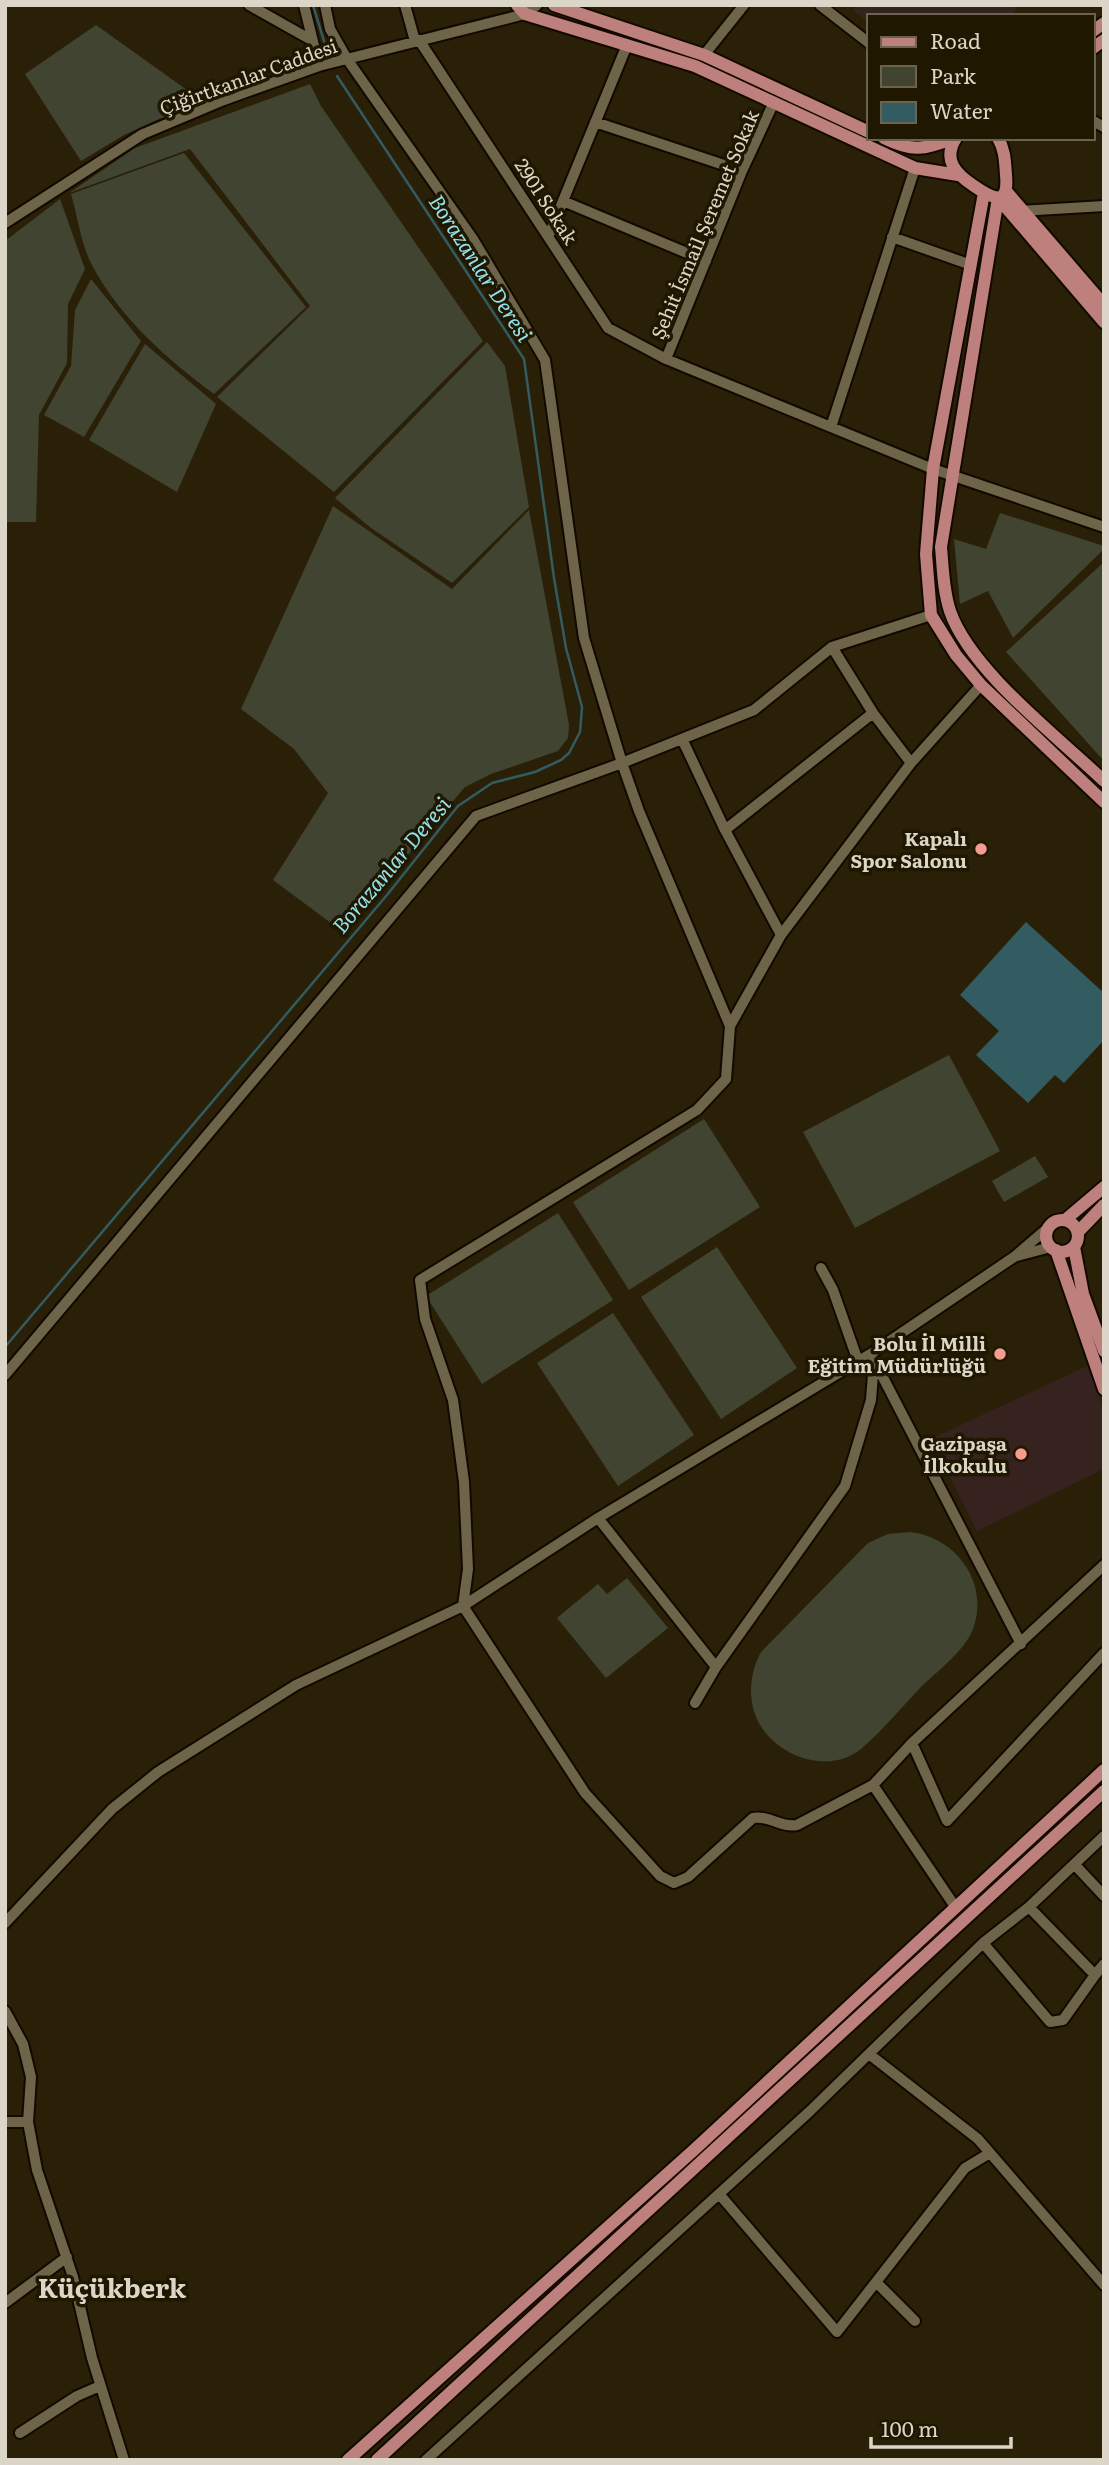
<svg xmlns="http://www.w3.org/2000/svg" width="1109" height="2465" viewBox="0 0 1109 2465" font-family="Literata,serif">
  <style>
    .education { fill: #36231f }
    .green { fill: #404430 }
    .water { fill: #325b62 }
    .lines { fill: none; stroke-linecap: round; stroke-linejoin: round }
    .stream { stroke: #325b62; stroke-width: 2.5 }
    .minor-casing { stroke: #120900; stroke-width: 14 }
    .major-casing { stroke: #120900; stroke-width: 16 }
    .minor { stroke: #6e644a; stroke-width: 10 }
    .major { stroke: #be807c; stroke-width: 12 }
    .poi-dot { fill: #f59c91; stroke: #201701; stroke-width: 2.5 }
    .labels { text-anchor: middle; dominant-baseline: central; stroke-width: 7; stroke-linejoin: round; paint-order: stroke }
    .street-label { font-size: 19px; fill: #dbd6c7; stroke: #201701 }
    .poi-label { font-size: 19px; font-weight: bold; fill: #dbd6c7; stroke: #201701; text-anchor: end }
    .water-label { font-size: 21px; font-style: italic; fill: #94e1ed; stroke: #201701 }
    .district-label { font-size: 26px; font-weight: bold; fill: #dbd6c7; stroke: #201701 }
  </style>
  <rect width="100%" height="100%" fill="#2a2008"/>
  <path class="education" d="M856,5H1017L1013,16H869V23L853,10Z
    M1089,1365L1104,1412V1469L977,1531L931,1439Z"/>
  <path class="green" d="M96,25L201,100L124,135L81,161L25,74Z
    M310,84L321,106L483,341L334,492L217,397L310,306L190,149L69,193L135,148Z
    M184,153L306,307L214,394C167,359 121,319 93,267C81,246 78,217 71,194Z
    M60,199L85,269L68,304L67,363L39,415L36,522H5V241Z
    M91,279L141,341L84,437L44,415L71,366L75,310Z
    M487,342L505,366L529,507L452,583L371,528L335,498Z
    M145,344L216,404L177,492L89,440Z
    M333,506L452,589L529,510L569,725L568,738L558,751L491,774L465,787L343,932L273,880L328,793L294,749L241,709Z
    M1000,513L1104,546V549L1013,638L988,591L960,604L954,539L986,549Z
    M1104,562V761L1006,652Z
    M949,1055L1000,1151L855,1228L803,1132Z
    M704,1119L760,1207L629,1290L573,1202Z
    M1035,1156L1048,1177L1004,1202L992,1181Z
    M558,1213L613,1300L482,1384L426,1296Z
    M717,1247L797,1368L721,1419L641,1297Z
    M613,1313L694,1435L618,1486L537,1363Z
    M910,1532C956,1537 990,1583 973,1629C964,1652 937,1671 920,1688C901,1708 882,1731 861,1749C830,1774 782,1758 762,1728C747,1705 748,1676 761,1652L868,1543L888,1534Z
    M627,1578L668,1628L606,1678L557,1618L598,1584L607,1594Z"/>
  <path class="water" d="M1026,922L1104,993V1040L1064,1083L1055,1075L1028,1103L976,1055L999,1031L960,995Z"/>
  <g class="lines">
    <path class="stream" d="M313,5L327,51
      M5,1347L387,895L458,806L492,783L535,772L561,760L569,753L580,732L582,707L566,648L554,578L524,359L337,76"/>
    <g class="minor-casing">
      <path id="minor" d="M249,5L313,41
        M304,5L319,66
        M325,5L330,29L347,59L473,239L545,360L584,638L622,763L754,710L832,647L931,615
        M405,5L415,41
        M820,5L869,43
        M419,40L608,328L666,359L933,469L1104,527
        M704,55L744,5
        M1093,121L1104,127
        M595,122L742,171
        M563,201L706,261
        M1020,211L1104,206
        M5,223L143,134L224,100L319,66L525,14L537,5
        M549,235L627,45
        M892,237L971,265
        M666,359L742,171L774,102
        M831,427L915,168
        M832,647L873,713L911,763
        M981,685L911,763L781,935L730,1026L726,1079L697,1110L420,1280L425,1319L453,1400L464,1482L468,1569L463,1606L585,1793L660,1876L674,1883L688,1877L753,1818C769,1815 781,1828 797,1825L873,1785L912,1743L1104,1565
        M683,741L725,830L781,935
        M725,830L873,713
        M1017,1256L1051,1247
        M821,1268L833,1290L858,1361
        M875,1362L1021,1644
        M5,1375L476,816L622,763L639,811L730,1026
        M598,1518L716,1667L695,1703
        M716,1667L845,1486L871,1400L874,1361
        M912,1743L947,1821L1104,1653
        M873,1785L956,1908
        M1075,1865L1104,1896
        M1029,1907L1095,1975L1104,1964
        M5,1923L112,1809L158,1772L296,1685L463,1606L598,1518L872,1353L1014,1257L1050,1226
        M983,1943L1050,2022L1063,2020L1095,1975
        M5,2011L23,2044L31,2077L28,2122L37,2170L73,2277L92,2358L124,2460
        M869,2054L978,2139L1104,2285
        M5,2122H28
        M720,2195L837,2332L965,2168L990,2153
        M876,2282L915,2321
        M5,2303L67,2257
        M20,2433L77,2396L100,2386
        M426,2460L809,2112L983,1943L1029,1907L1104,1836"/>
    </g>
    <g class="major-casing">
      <path id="major" d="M517,5L525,14L695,66L915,168L958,175
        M554,5L704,55L869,132
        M1093,31L1104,23
        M1093,48L1104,40
        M884,138C915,153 923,149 955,138
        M956,138C942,160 956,174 974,186C993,199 1009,207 1006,175C1005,162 1005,150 998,138
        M1006,191L1104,305
        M984,193L933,469L926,554L931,615L956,655L981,685L1104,802
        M998,198L941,547C943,568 943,590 950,611C970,670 1058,737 1104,781
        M998,198L1104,322
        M1046 1236a16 16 0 1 1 32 0a16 16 0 1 1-32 0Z
        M1065,1220L1104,1187
        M1078,1232L1104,1205
        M1074,1247L1083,1294L1104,1351
        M1056,1250L1104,1389
        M348,2460L695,2149L1104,1770
        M377,2460L1104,1791"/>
    </g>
    <use href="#minor" class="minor"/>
    <use href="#major" class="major"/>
  </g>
  <g class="poi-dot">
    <circle cx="981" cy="849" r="7"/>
    <circle cx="1000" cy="1354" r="7"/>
    <circle cx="1021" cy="1454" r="7"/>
  </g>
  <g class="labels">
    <g class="street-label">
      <text transform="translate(248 76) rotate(-20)">Çiğirtkanlar Caddesi</text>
      <text transform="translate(547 201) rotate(57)">2901 Sokak</text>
      <text transform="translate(704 224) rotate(-67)">Şehit İsmail Şeremet Sokak</text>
    </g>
    <g class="poi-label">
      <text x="967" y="838">Kapalı<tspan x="967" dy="22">Spor Salonu</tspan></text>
      <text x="986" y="1343">Bolu İl Milli<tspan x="986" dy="22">Eğitim Müdürlüğü</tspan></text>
      <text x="1007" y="1443">Gazipaşa<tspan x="1007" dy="22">İlkokulu</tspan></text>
    </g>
    <g class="water-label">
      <text transform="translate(482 267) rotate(57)">Borazanlar Deresi</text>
      <text transform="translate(390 864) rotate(-50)">Borazanlar Deresi</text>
    </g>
    <g class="district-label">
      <text x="112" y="2286">Küçükberk</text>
    </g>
  </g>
  <rect width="1109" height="2465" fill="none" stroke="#dbd6c7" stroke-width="14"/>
  <rect x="867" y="14" width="228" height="126" fill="#201701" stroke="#6b6350" stroke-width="2"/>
  <rect x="881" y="37" width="35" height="10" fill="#be807c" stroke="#6b6350" stroke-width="2"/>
  <text x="930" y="49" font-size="21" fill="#dbd6c7">Road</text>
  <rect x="881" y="66" width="35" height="21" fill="#404430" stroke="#6b6350" stroke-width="2"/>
  <text x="930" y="84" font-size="21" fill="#dbd6c7">Park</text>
  <rect x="881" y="102" width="35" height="21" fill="#325b62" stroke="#6b6350" stroke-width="2"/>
  <text x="930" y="119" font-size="21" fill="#dbd6c7">Water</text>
  <path d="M871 2437v10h140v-10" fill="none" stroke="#dbd6c7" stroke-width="3.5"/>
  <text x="881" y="2437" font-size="21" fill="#dbd6c7" stroke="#201701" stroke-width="5" paint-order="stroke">100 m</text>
</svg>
